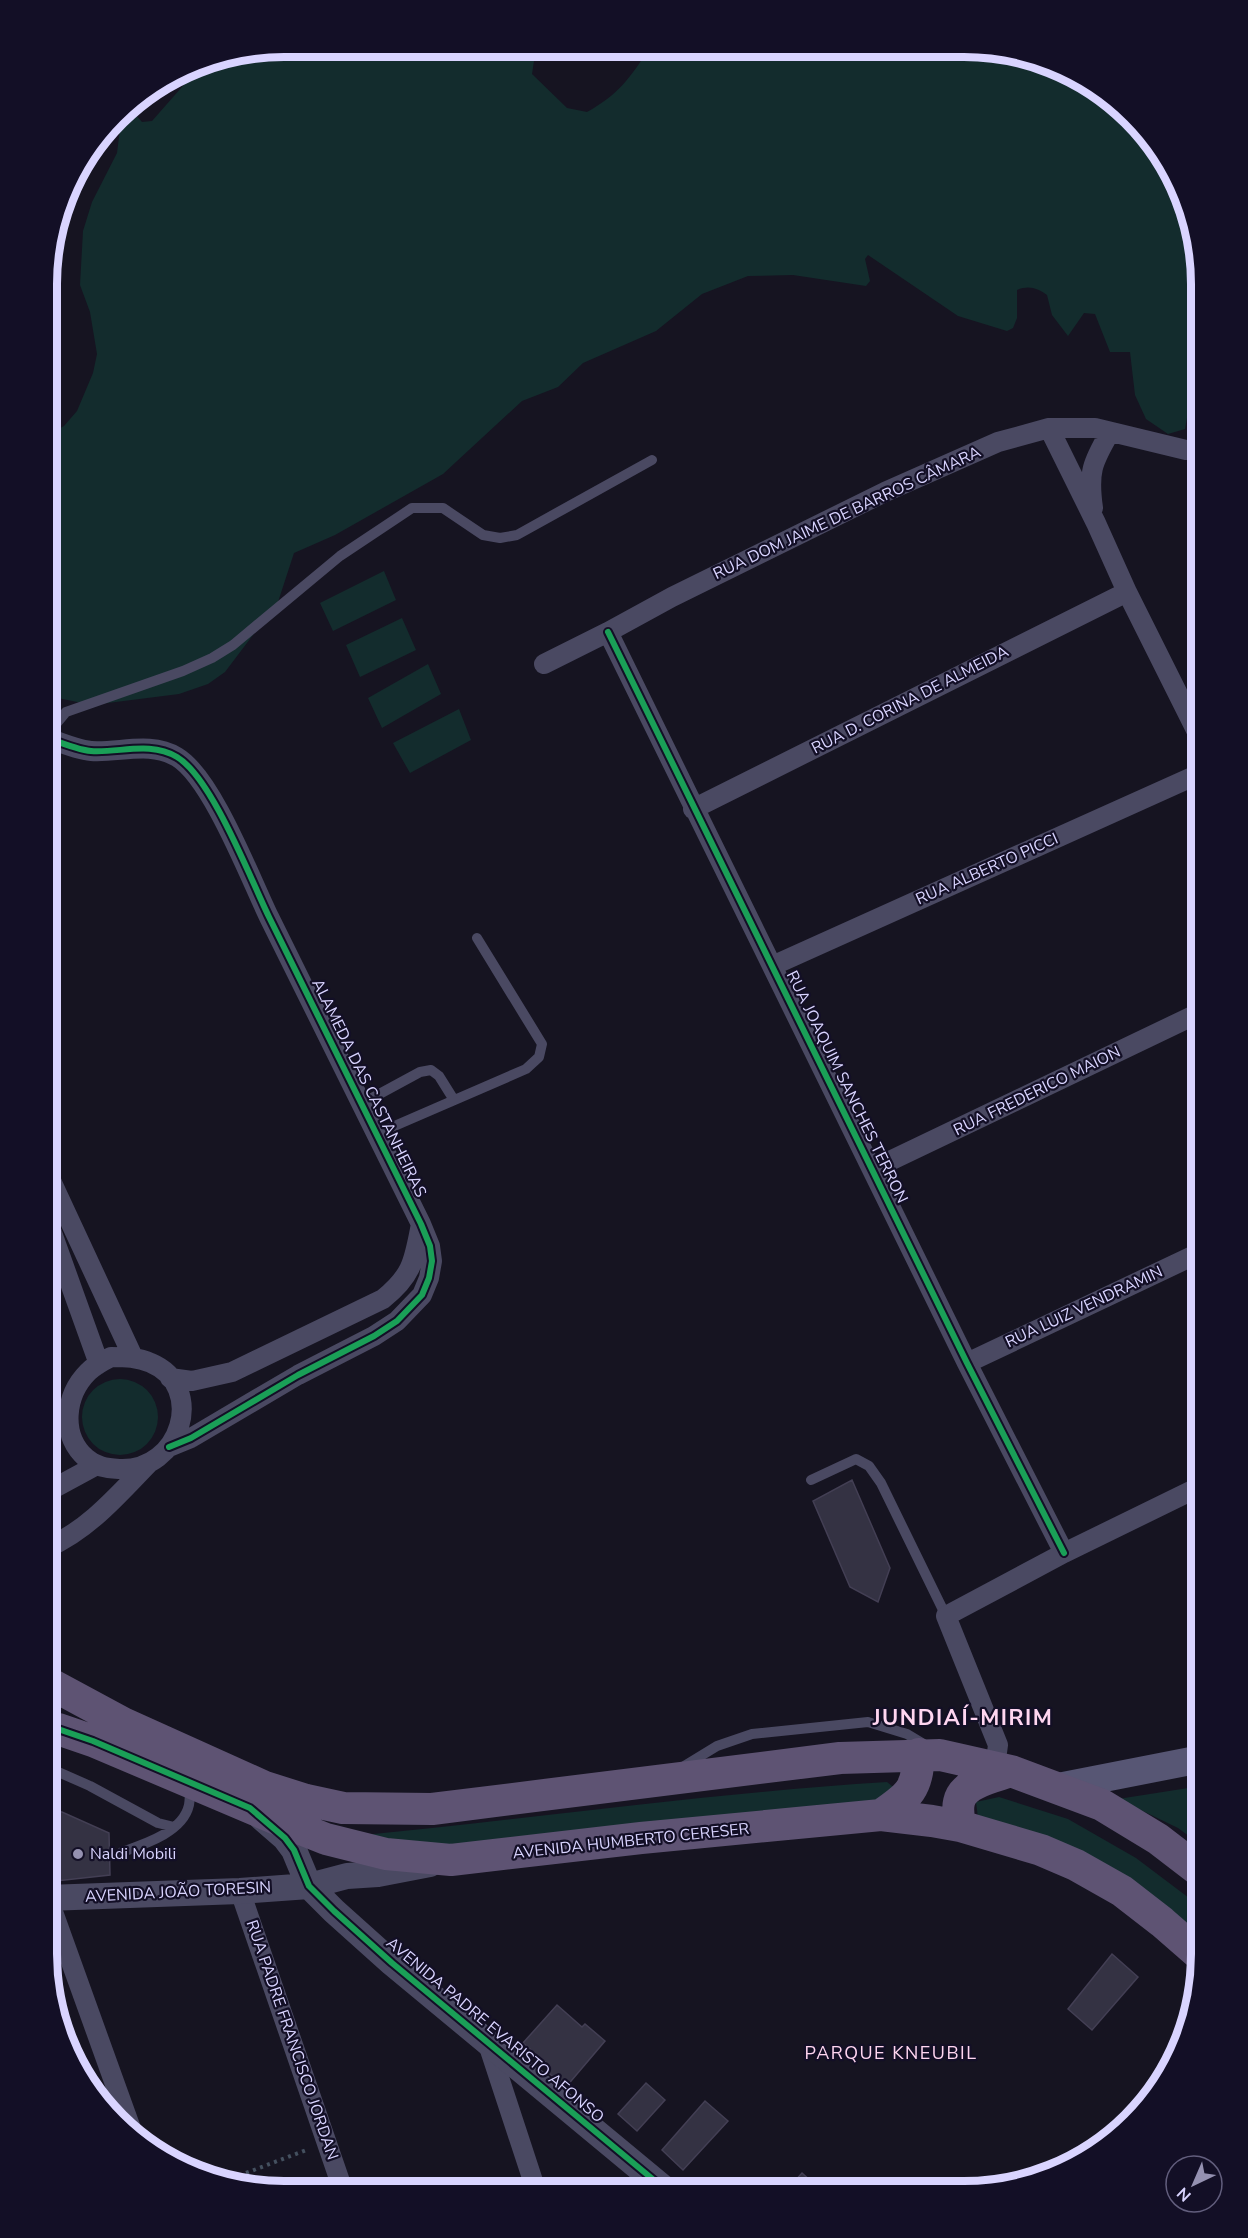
<svg xmlns="http://www.w3.org/2000/svg" width="1248" height="2238" viewBox="0 0 1248 2238" font-family="'Nunito Sans',sans-serif">
  <style>
    .green { fill: #132c2d }
    .building { fill: #343243; stroke: #433f54; stroke-width: 1.5 }
    .lines { fill: none; stroke-linecap: round; stroke-linejoin: round }
    .path { stroke: #44505f; stroke-width: 4; stroke-dasharray: 3 4.5; stroke-linecap: butt }
    .service { stroke: #4a4962; stroke-width: 10 }
    .minor { stroke: #4a4962; stroke-width: 20 }
    .tertiary { stroke: #4a4962; stroke-width: 26 }
    .secondary { stroke: #575674; stroke-width: 28 }
    .primary { stroke: #5e5373; stroke-width: 32 }
    .cycleway-casing { stroke: #130f26; stroke-width: 10 }
    .cycleway { stroke: #1a9f57; stroke-width: 6 }
    .poi-dot { fill: #9591b1; stroke: #130f26; stroke-width: 2 }
    .labels { text-anchor: middle; dominant-baseline: central; stroke-width: 4.5; stroke-linejoin: round; paint-order: stroke }
    .street-label { font-size: 16px; fill: #d9d4ff; stroke: #130f26 }
    .poi-label { font-size: 16px; fill: #d9d4ff; stroke: #130f26; text-anchor: start }
    .neighbourhood-label { font-size: 18px; letter-spacing: 1.5px; fill: #ffd6f0; stroke: #130f26 }
    .district-label { font-size: 22px; font-weight: bold; letter-spacing: 1.5px; fill: #ffd6f0; stroke: #130f26 }
    .rim { fill: none; stroke: #d9d4ff; stroke-width: 8 }
  </style>
  <rect width="100%" height="100%" fill="#161421"/>
  <path class="green" d="M284,47L536,48L532,74L567,108L587,112C619,94 629,79 649,49L1010,51L1069,71L1120,105L1161,152L1189,207L1196,249L1188,269L1192,390L1185,429L1168,434L1146,419L1135,395L1130,352H1110L1095,314L1084,313L1068,336L1052,315L1047,295C1037,288 1029,285 1017,290V318L1013,328L1007,331L958,316L868,255L865,259L870,281L866,286L793,275L748,276L702,294L656,331L583,363L558,387L522,401L443,474L335,535L294,553L278,602L225,672L208,684L179,694L92,705L48,696V435L64,426L77,411L93,373L97,354L90,312L80,285L83,231L92,202L117,153L122,113L127,105L142,122L152,121L196,71L213,61Z
    M384,571L396,600L333,631L320,603Z
    M402,618L416,650L360,677L346,645Z
    M428,664L441,694L382,728L368,698Z
    M459,709L471,740L410,773L393,743Z
    M82 1417a38 38 0 1 1 76 0a38 38 0 1 1-76 0Z
    M887,1782L897,1790L890,1800L518,1839L429,1846L354,1836C532,1819 709,1793 887,1782Z
    M1201,1786V1845L1178,1828L1118,1799Z
    M999,1797L1068,1819L1136,1858L1201,1907V1939L978,1818L976,1802Z
    M55,2004L89,2089L59,2031Z"/>
  <path class="building" d="M852,1480L890,1568L878,1602L850,1587L813,1501Z
    M47,1810L62,1812L109,1833L110,1875L47,1882Z
    M1112,1954L1138,1977L1092,2030L1068,2009Z
    M557,2005L582,2027L585,2024L605,2041L566,2087L546,2071L550,2066L523,2043Z
    M646,2083L665,2100L637,2131L618,2114Z
    M705,2101L728,2121L683,2170L662,2150Z
    M802,2173L822,2191H786Z"/>
  <g class="lines">
    <path class="path" d="M225,2181L309,2149"/>
    <path class="service" d="M52,739L56,724L66,712L183,671L212,658L233,645L340,556L412,508H443L483,535L500,538L517,535L652,460
      M361,1104L420,1072L431,1070L439,1076L454,1100
      M376,1134L526,1069L539,1057L542,1044L477,938
      M811,1480L856,1459L869,1466L881,1483L946,1616
      M47,1767L90,1786L158,1823L174,1827
      M681,1768L717,1746L752,1734L868,1722L907,1734L927,1746
      M122,1852C145,1844 183,1832 189,1805C190,1799 190,1792 190,1786"/>
    <path class="minor" d="M1049,428L1096,523L1127,592L1201,740
      M1093,508C1088,472 1092,463 1110,432
      M608,632L967,1363L1064,1553
      M544,664L608,632L672,597L885,492L998,442L1049,428H1095L1186,450H1201
      M48,738C61,743 78,750 91,751C120,753 150,741 177,757C212,778 250,878 269,917C320,1019 370,1122 421,1224L430,1246L432,1261L429,1278L422,1295L397,1321L374,1336L298,1375L191,1438L169,1447
      M693,809L1127,592
      M772,966L1201,773
      M873,1169L1201,1012
      M47,1172L133,1357
      M47,1219L99,1364
      M111,1357C125,1357 138,1357 151,1363C206,1386 182,1472 119,1469C106,1468 96,1467 86,1458C60,1435 65,1395 88,1372C94,1366 103,1361 111,1357Z
      M967,1363L1201,1252
      M170,1378L192,1381L232,1372L383,1299C413,1275 414,1260 421,1224
      M47,1418L69,1406
      M47,1492L95,1466
      M47,1548C88,1530 117,1496 148,1464
      M995,1767L998,1745L946,1616L1064,1553L1201,1486
      M240,1891L343,2190
      M48,1898L134,2137
      M487,2041L536,2190"/>
    <path class="tertiary" d="M262,1818L285,1838L294,1850L309,1886L334,1911L392,1963L667,2191
      M47,1898L240,1891L309,1886L347,1876L378,1874L430,1864"/>
    <path class="secondary" d="M1058,1787L1201,1759"/>
    <path class="primary" d="M47,1682L123,1723L265,1787L306,1800L343,1808L432,1809L840,1758L940,1755L1011,1771L1102,1805L1158,1839L1201,1872
      M47,1727L58,1729L93,1741L291,1825L326,1839L386,1854L451,1860L641,1838L881,1815L932,1821L960,1826L1041,1850L1076,1865L1122,1891L1162,1922L1201,1956
      M881,1815C910,1795 917,1790 919,1754
      M960,1826C959,1819 957,1810 959,1802C963,1782 994,1777 1011,1771"/>
    <g class="cycleway-casing">
      <path id="cycleway" d="M608,632L967,1363L1064,1553
        M48,738C61,743 78,750 91,751C120,753 150,741 177,757C212,778 250,878 269,917C320,1019 370,1122 421,1224L430,1246L432,1261L429,1278L422,1295L397,1321L374,1336L298,1375L191,1438L169,1447
        M47,1727L58,1729L93,1741L250,1808L285,1838L294,1850L309,1886L334,1911L392,1963L667,2191"/>
    </g>
    <use href="#cycleway" class="cycleway"/>
  </g>
  <circle class="poi-dot" cx="78" cy="1854" r="6"/>
  <g class="labels">
    <g class="street-label">
      <text transform="translate(847 513) rotate(-25)">RUA DOM JAIME DE BARROS CÂMARA</text>
      <text transform="translate(910 700) rotate(-27)">RUA D. CORINA DE ALMEIDA</text>
      <text transform="translate(987 869) rotate(-24)">RUA ALBERTO PICCI</text>
      <text transform="translate(847 1087) rotate(64)">RUA JOAQUIM SANCHES TERRON</text>
      <text transform="translate(369 1088) rotate(64)">ALAMEDA DAS CASTANHEIRAS</text>
      <text transform="translate(1037 1091) rotate(-26)">RUA FREDERICO MAION</text>
      <text transform="translate(1084 1307) rotate(-25)">RUA LUIZ VENDRAMIN</text>
      <text transform="translate(631 1841) rotate(-6)">AVENIDA HUMBERTO CERESER</text>
      <text transform="translate(178 1892) rotate(-3)">AVENIDA JOÃO TORESIN</text>
      <text transform="translate(495 2030) rotate(40)">AVENIDA PADRE EVARISTO AFONSO</text>
      <text transform="translate(292 2040) rotate(71)">RUA PADRE FRANCISCO JORDAN</text>
    </g>
    <g class="poi-label">
      <text x="90" y="1854">Naldi Mobili</text>
    </g>
    <g class="neighbourhood-label">
      <text x="891" y="2053">PARQUE KNEUBIL</text>
    </g>
    <g class="district-label">
      <text x="963" y="1718">JUNDIAÍ-MIRIM</text>
    </g>
  </g>
  <path d="M0 0H1248V2238H0ZM284 57H964A227 227 0 0 1 1191 284V1954A227 227 0 0 1 964 2181H284A227 227 0 0 1 57 1954V284A227 227 0 0 1 284 57Z" fill="#130f26" fill-rule="evenodd"/>
  <path class="rim" d="M284 57H964A227 227 0 0 1 1191 284V1954A227 227 0 0 1 964 2181H284A227 227 0 0 1 57 1954V284A227 227 0 0 1 284 57Z"/>
  <g transform="translate(1194 2184) rotate(224)"><circle r="28" fill="#130f26" stroke="#625e7d" stroke-width="1.5"/>
  <path d="M0-4.5L10 22L0 15L-10 22Z" fill="#9591b1"/>
  <text y="-9" font-size="16" font-weight="bold" text-anchor="middle" fill="#d9d4ff">N</text>
  </g>
</svg>
